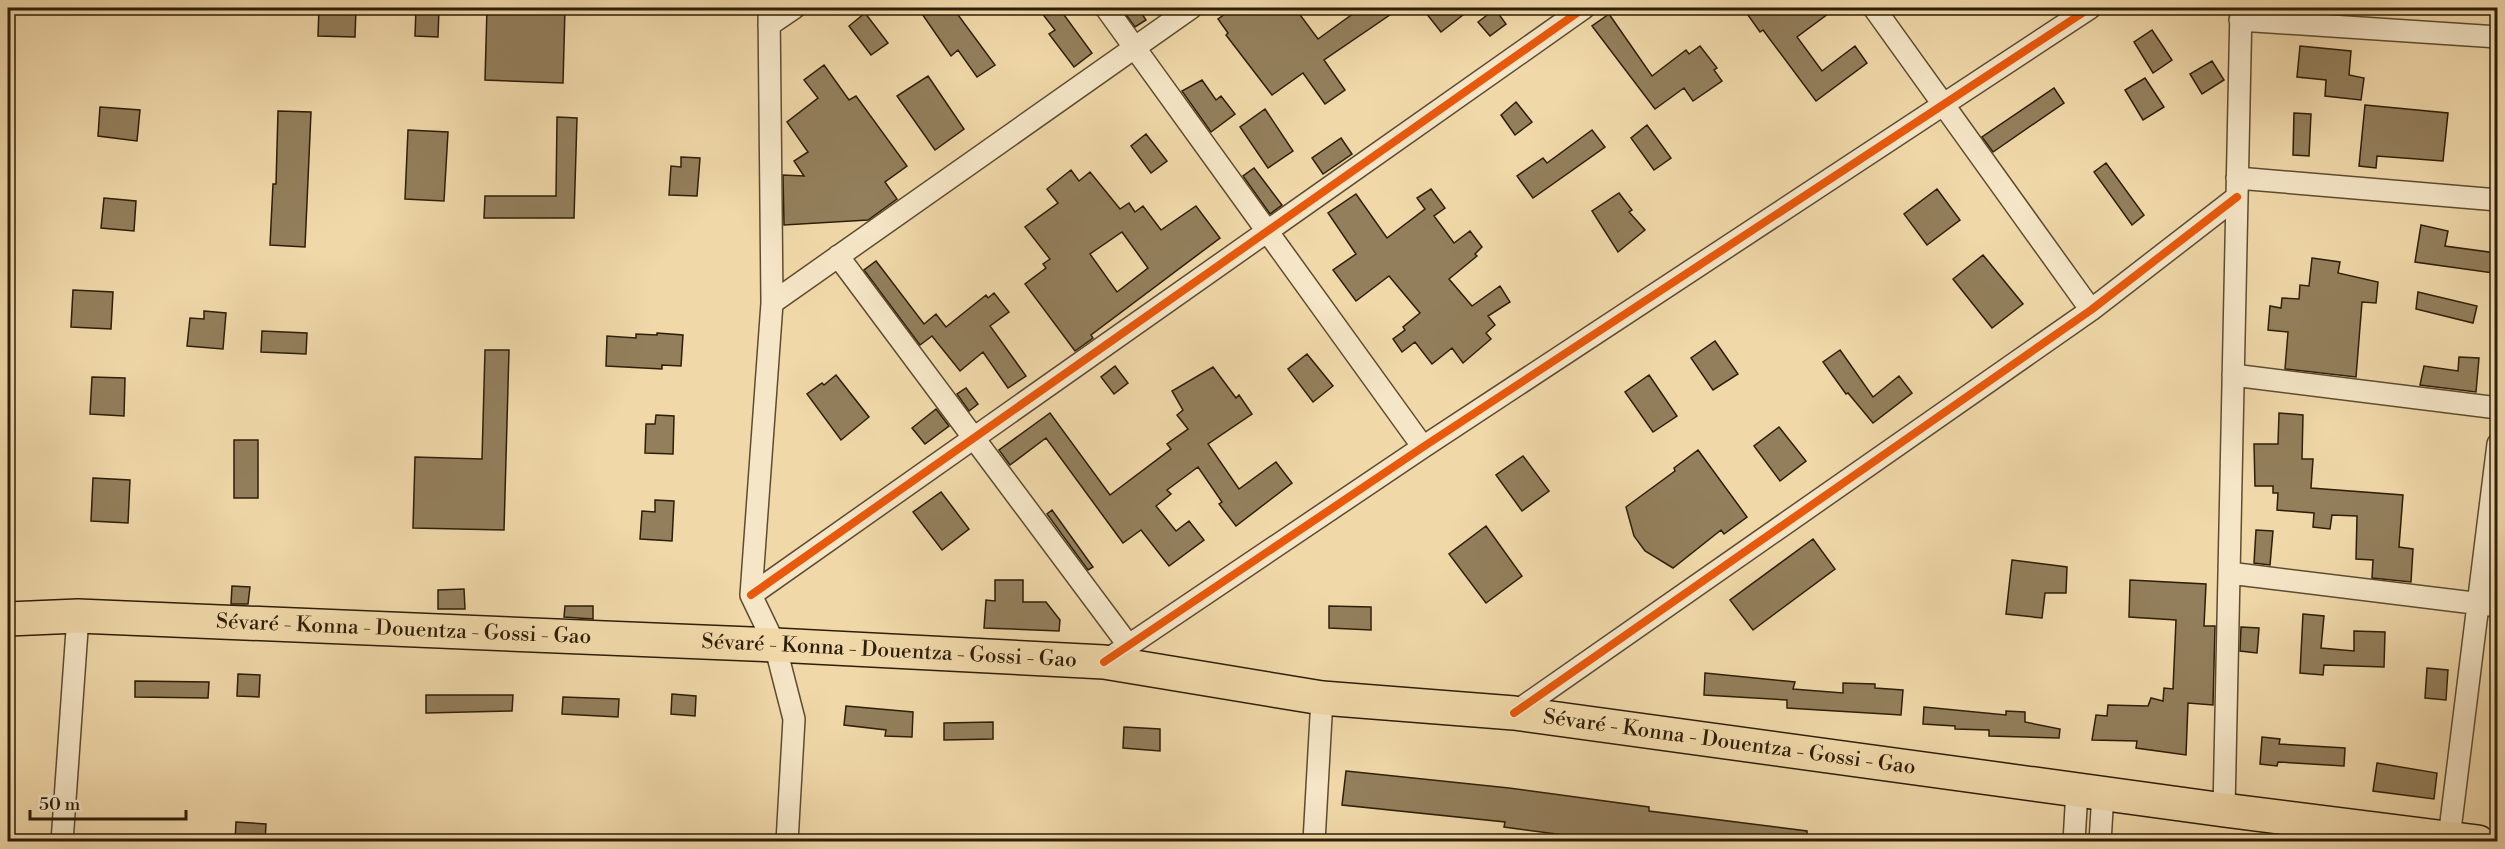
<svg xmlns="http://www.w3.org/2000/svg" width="2505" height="849" viewBox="0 0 2505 849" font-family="'Libre Bodoni',serif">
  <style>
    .building { fill: #937f5c; stroke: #2e1e08; stroke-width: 1.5; fill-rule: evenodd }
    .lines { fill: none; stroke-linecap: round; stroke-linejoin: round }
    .street-casing { stroke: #5e4c30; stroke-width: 24 }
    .primary-casing { stroke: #2e1e08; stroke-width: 36 }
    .street { stroke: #f5e6c7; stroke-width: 21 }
    .primary { stroke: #f0d8a9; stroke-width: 33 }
    .cycleway-casing { stroke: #f5e6c7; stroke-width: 11 }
    .cycleway { stroke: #e8590c; stroke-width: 8 }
    .labels { text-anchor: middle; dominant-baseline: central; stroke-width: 4.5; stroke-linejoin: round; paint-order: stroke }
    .street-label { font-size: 21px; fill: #2e1e08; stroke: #f5e6c7 }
  </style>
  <rect width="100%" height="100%" fill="#f0d8a9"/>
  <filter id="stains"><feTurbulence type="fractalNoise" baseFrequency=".00333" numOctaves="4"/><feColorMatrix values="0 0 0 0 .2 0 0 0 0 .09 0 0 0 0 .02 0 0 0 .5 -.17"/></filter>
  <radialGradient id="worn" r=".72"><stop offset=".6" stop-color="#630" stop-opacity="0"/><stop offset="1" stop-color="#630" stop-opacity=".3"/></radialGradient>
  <path class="building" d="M319,8H356L355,37L318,36Z
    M416,8H439L438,37L415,36Z
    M487,8H565L563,83L485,80Z
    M918,8H953L995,65L977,77L958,50L951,56Z
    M1038,8H1059L1092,53L1074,67L1049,34L1055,30Z
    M1121,8H1138L1146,20L1135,27Z
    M1234,8H1295L1318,39L1361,8H1400L1324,60L1345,90L1325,104L1303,73L1272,95L1226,35L1228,33L1218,19Z
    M1422,8H1472L1441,32Z
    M1743,8H1836L1797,37L1822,71L1855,46L1867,63L1816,101L1763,30L1760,32Z
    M1495,9L1506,24L1490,36L1478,22Z
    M865,13L888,43L871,55L849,26Z
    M1609,14L1652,76L1686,50L1689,54L1700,46L1717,68L1714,70L1722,81L1693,101L1684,88L1655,109L1592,26Z
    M2152,30L2172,60L2153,73L2134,42Z
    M2300,46L2351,51L2349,75L2364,78L2361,100L2325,96L2326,80L2297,77Z
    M2212,61L2224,80L2202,94L2190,74Z
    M824,65L849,100L856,96L907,166L885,182L897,199L868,220L784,225L783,175L804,176L794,161L808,152L787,122L818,98L804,80Z
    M928,76L964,129L935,150L897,96Z
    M2145,78L2164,107L2143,120L2125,90Z
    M1202,80L1216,100L1221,96L1235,114L1211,132L1182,91Z
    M2054,88L2064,103L1993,152L1982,137Z
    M1516,102L1532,122L1515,135L1501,115Z
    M2365,105L2448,113L2443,161L2377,156L2376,168L2359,166Z
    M100,107L140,110L137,141L98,136Z
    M1265,109L1293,151L1268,168L1240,127Z
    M278,111L311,112L305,247L270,245L273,184H276Z
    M2294,113L2311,114L2309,156L2293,155Z
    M557,117L577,118L574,218H484L485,196H556Z
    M1647,125L1671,158L1654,170L1631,138Z
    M408,130L448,132L444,201L405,199Z
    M1592,130L1605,147L1533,198L1517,176L1543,158L1547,163Z
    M1146,134L1167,161L1151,173L1131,146Z
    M1341,138L1352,154L1323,174L1312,158Z
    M681,157L700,158L697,196L669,195L671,166L681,167Z
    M2106,163L2144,215L2132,225L2094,172Z
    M1254,168L1282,205L1270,214L1243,176Z
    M1071,170L1079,181L1090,172L1120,209L1129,203L1135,212L1143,206L1161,230L1196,206L1220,238L1091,335L1093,338L1075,351L1025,284L1046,268L1043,264L1050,259L1025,227L1058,203L1047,189ZM1122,232L1148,268L1117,292L1090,254Z
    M1431,189L1445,208L1434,216L1454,243L1470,231L1482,247L1475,254L1477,256L1449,279L1472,306L1500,286L1510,302L1488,316L1495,325L1486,333L1491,339L1463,363L1452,348L1432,364L1415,342L1402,352L1393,339L1405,330L1403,327L1420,313L1389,276L1356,301L1333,270L1356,254L1328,213L1356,194L1387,238L1425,209L1417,198Z
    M1937,189L1960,220L1927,245L1904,214Z
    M1619,193L1632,210L1629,212L1645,230L1618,252L1592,211Z
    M104,198L136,201L134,231L101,228Z
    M2421,225L2448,231L2445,246L2496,253L2493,273L2415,262Z
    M1983,255L2023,304L1992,328L1953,279Z
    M2312,258L2340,262L2338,273L2378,282L2376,303L2362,302L2356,377L2285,369L2288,332L2268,330L2270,306L2281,308L2282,298L2299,299L2300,285L2309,286Z
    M876,261L924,324L936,314L946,327L986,295L988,298L994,293L1009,312L990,326L1026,376L1008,388L983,352L960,371L932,336L920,345L864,270Z
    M73,290L113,292L111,329L71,327Z
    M2418,292L2477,306L2473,323L2416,309Z
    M204,311L226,313L223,349L187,346L190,318L204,319Z
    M262,331L307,333L306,354L261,352Z
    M657,333L683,335L681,366L662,365V369L606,366L607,336L636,338V334L657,335Z
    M1715,341L1738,374L1713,390L1691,358Z
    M485,350H509L504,530L413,528L415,457L482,459Z
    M1840,350L1873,397L1899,376L1912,393L1873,423L1848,393L1846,394L1823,362Z
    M1307,354L1333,386L1313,402L1288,369Z
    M2459,357L2479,358L2476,392L2420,385L2424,366L2458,371Z
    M1115,366L1128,383L1114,394L1101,377Z
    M1213,367L1236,398L1239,395L1252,414L1208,444L1239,489L1276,462L1292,483L1236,526L1219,504L1222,502L1198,467L1167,490L1171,494L1156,506L1176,531L1189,521L1204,540L1169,566L1141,530L1123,543L1046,438L1010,465L999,450L1050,413L1110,495L1171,449L1167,444L1188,429L1177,415L1183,410L1172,391Z
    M836,375L869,417L841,440L807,394L822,383L824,385Z
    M1649,375L1677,416L1653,432L1625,392Z
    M92,377L125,378L124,416L90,414Z
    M966,388L978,404L969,411L957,394Z
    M936,409L949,426L925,444L912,428Z
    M2279,413L2303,415L2302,459H2313L2311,488L2403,495L2399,547L2413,549L2411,582L2372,578L2373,560L2356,559L2357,516L2332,515L2330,529L2313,527L2314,513L2277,510L2278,493H2273V486H2255L2254,444H2278Z
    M656,415L674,416L673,454L645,453L646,424H655Z
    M1779,427L1806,461L1780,481L1754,446Z
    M234,440H258V498H234Z
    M1698,450L1747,517L1724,534L1721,530L1673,568L1645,551L1634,536L1626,507L1675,471L1674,468Z
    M1523,456L1549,491L1522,511L1496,475Z
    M93,478L130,480L128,523L91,521Z
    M941,492L969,529L942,550L913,512Z
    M655,500L674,501L672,541L640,539L642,511L655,512Z
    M1052,510L1093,567L1088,570L1047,514Z
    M1486,526L1522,576L1486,603L1449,554Z
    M2256,530L2273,531L2270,565L2254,563Z
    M1813,539L1835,569L1753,630L1730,600Z
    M2012,560L2067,567L2066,593H2045L2042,618L2006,614Z
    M995,580H1023V602H1046L1060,620L1059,631L984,628L986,600L995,601Z
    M2130,580L2206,584L2204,626H2215L2213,705L2188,703L2186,755L2136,748L2137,741L2092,740L2096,715L2107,716L2108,705L2148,706L2151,698L2163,701L2164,688L2173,689L2176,620L2129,617Z
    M232,586L250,587L248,604H231Z
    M464,589L465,609H438V590Z
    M565,606H593V619L564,617Z
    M1329,606L1371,607V630L1329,628Z
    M2303,614L2324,616L2321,648L2354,651V631L2385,632L2384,667L2324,665L2323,675L2300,673Z
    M2241,627L2259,628L2257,653L2240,651Z
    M2427,668L2448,670L2446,700L2425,698Z
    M1705,673L1795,682L1793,689L1843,693V683L1875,684V688L1903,690L1901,715L1787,708V700L1704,695Z
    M238,674L260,675L259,697L237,696Z
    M135,681L209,682L208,698L135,697Z
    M672,694L696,696L695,716L671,714Z
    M426,695H513L512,711L426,713Z
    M563,697L619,699L618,717L562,714Z
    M846,706L913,712L912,737L885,736L886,730L844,725Z
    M1924,707L2006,715V711L2025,712V722L2060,729L2059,738L1989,736V730L1955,729V726L1923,724Z
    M993,722V739L944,740V723Z
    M1124,727L1160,729V751L1123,748Z
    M2262,737L2280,739L2279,744L2345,748L2344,766L2278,762L2277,766L2260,764Z
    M2377,763L2437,773L2434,799L2373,791Z
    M1346,771L1509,788L1649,807V811L1807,831V842H1617L1504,827L1505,822L1342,805Z
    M236,822L266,824L265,842H235Z"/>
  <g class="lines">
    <g class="street-casing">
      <path id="street" d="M769,8L772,303L751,595L775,645L794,719L787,842
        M1106,8L1423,447
        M1874,8L2091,310
        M2240,20L2498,37
        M769,25L794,8
        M2237,178L2498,200
        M838,256L1129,646
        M772,303L1191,8
        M2233,375L2498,408
        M2229,573L2498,606
        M751,595L1584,8
        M1104,662L1423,447L2090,8
        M1514,713L2091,310L2237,197
        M2224,810L2241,8
        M2449,838L2498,444
        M62,842L78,616
        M1314,842L1322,698
        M2074,842L2077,790
        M2100,842L2103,793"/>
    </g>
    <g class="primary-casing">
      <g id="primary">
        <path id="s1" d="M8,619L78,616L775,645L1104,662L1322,698L1514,713L2224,810L2478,842"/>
      </g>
    </g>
    <use href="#street" class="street"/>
    <use href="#primary" class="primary"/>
    <g class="cycleway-casing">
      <path id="cycleway" d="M751,595L1584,8
        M1104,662L1423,447L2090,8
        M1514,713L2091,310L2237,197"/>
    </g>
    <use href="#cycleway" class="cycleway"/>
  </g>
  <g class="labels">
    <g class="street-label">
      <text stroke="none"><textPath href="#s1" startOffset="396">Sévaré - Konna - Douentza - Gossi - Gao</textPath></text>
      <text stroke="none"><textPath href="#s1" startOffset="882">Sévaré - Konna - Douentza - Gossi - Gao</textPath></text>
      <text stroke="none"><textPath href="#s1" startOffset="1728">Sévaré - Konna - Douentza - Gossi - Gao</textPath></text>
    </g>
  </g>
  <rect width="2505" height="849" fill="none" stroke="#f0d8a9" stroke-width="30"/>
  <rect x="9" y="9" width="2487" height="831" fill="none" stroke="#2e1e08" stroke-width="3"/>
  <rect x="15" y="15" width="2475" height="819" fill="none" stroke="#2e1e08" stroke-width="1.5"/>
  <path d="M30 810v9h156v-9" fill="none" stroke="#2e1e08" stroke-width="3"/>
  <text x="39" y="810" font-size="18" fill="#2e1e08" stroke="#f5e6c7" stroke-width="4.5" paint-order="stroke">50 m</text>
  <rect width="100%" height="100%" filter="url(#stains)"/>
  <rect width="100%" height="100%" fill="url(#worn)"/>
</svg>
